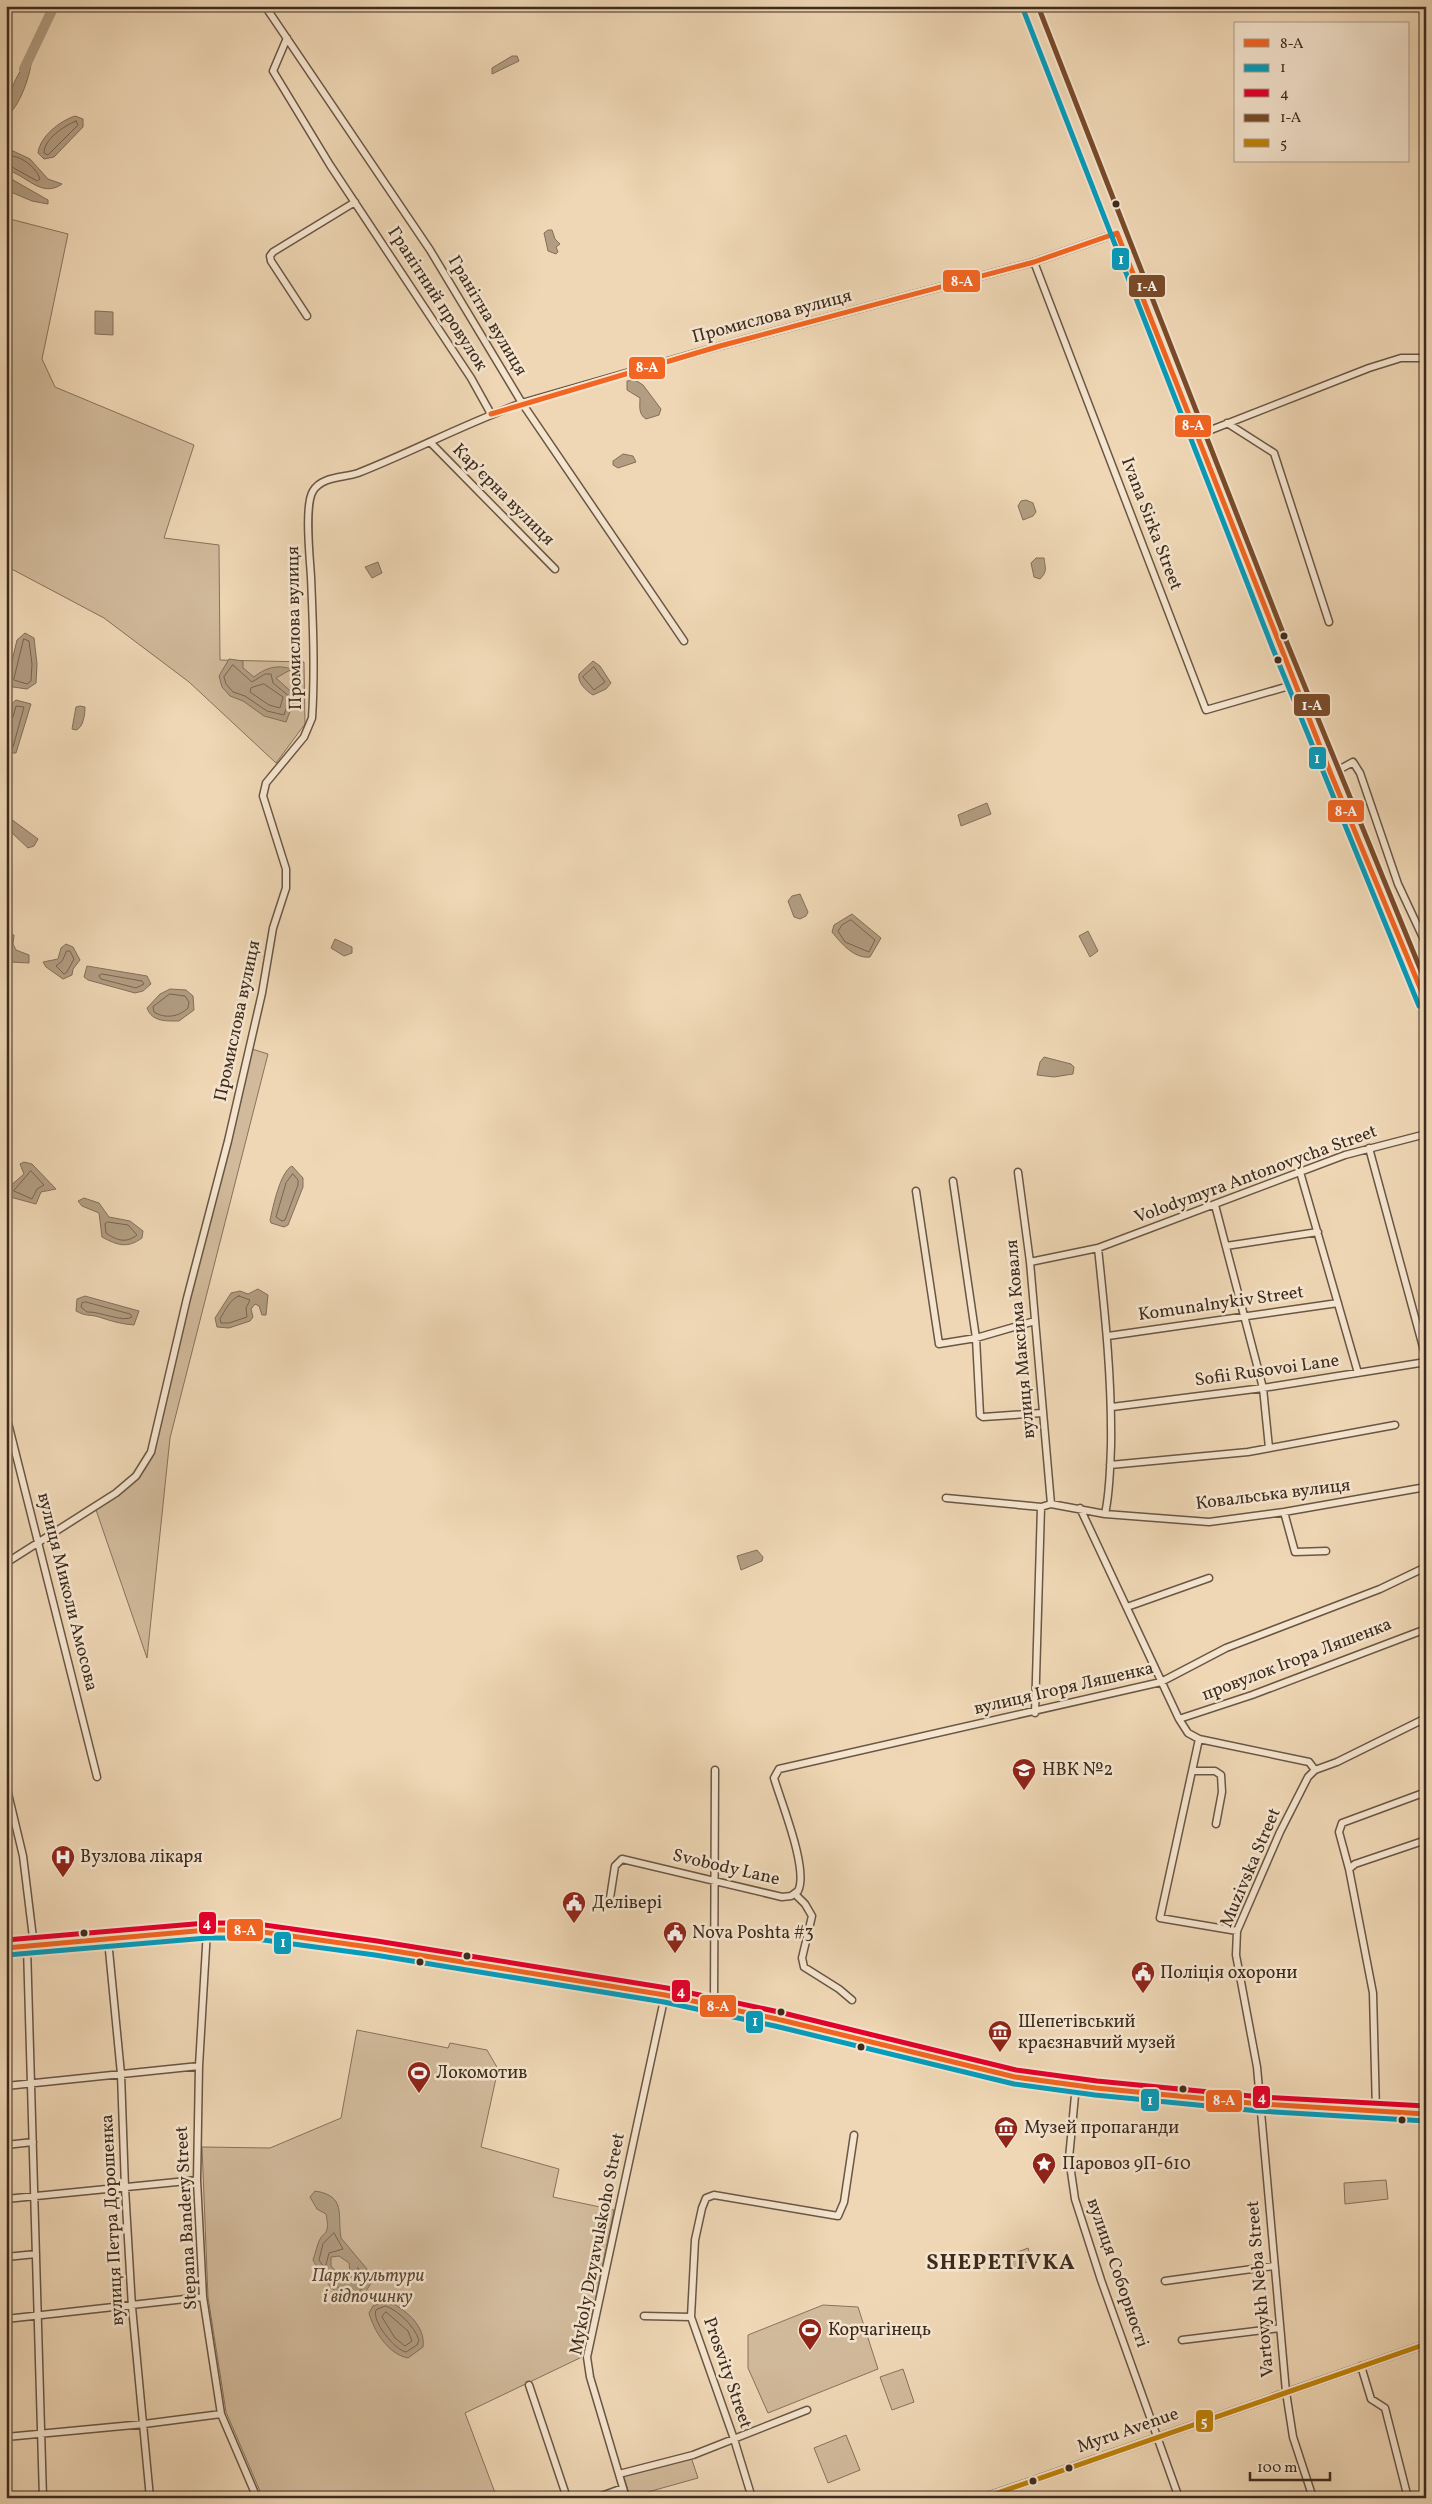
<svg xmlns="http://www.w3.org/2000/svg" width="1432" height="2504" viewBox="0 0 1432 2504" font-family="Vollkorn,serif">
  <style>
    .green { fill: #d1ba9b; stroke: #87725c }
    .water { fill: #b29d82; stroke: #836f5a; fill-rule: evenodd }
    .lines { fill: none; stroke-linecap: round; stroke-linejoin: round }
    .shore { stroke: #786450; stroke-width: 1 }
    .river { stroke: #b29d82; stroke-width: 10 }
    .minor-casing { stroke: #6a5644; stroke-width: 9 }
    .major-casing { stroke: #3d2b1e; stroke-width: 11 }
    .minor { stroke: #f5e5cf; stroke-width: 6 }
    .major { stroke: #efd7b5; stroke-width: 9 }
    .bus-1-casing { stroke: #f5e5cf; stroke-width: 9 }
    .bus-2-casing { stroke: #f5e5cf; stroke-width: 9 }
    .bus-3-casing { stroke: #f5e5cf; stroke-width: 9 }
    .bus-4-casing { stroke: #f5e5cf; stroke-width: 9 }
    .bus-5-casing { stroke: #f5e5cf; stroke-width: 9 }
    .bus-1 { stroke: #f26522; stroke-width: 5 }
    .bus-2 { stroke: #069cbc; stroke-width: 5 }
    .bus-3 { stroke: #e4002b; stroke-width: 5 }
    .bus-4 { stroke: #7a4b2a; stroke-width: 5 }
    .bus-5 { stroke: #bf8109; stroke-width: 5 }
    .bus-dot { fill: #3d2b1e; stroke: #f5e5cf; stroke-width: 2 }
    .labels { text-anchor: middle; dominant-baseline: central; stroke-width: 5; stroke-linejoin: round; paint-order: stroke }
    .street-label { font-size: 18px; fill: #3d2b1e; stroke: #f5e5cf }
    .poi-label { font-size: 18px; fill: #3d2b1e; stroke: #f5e5cf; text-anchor: start }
    .park-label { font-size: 18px; font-style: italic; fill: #5b4837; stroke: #f5e5cf }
    .district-label { font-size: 22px; font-weight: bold; letter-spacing: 1px; fill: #3d2b1e; stroke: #f5e5cf }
    .line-badge { stroke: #f5e5cf; stroke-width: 2 }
    .badge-label { font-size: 14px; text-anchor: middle; font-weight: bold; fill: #fff }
  </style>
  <rect width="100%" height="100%" fill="#efd7b5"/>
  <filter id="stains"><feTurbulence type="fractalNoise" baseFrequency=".004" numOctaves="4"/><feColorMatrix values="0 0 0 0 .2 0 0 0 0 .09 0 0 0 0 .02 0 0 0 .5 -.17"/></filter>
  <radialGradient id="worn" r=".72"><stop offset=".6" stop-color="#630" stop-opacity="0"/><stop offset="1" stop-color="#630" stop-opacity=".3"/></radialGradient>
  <path class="green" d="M6,218L68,234L42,359L55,387L194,445L164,538L219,545L220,660L304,662L305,724L276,763L189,682L104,618L6,566Z
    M252,1049L268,1054L170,1438L147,1658L95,1507L116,1493L146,1463Z
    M357,2030L448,2048L450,2043L487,2050L498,2069L481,2147L559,2169L553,2197L614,2210L584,2356L465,2413L497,2498H263L226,2412L208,2297L202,2147L270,2148L341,2118Z
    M1386,2180L1388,2199L1345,2204L1344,2183Z
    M1028,2248L1032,2260L1009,2269L1005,2257Z
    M823,2305L858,2307L878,2369L768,2413L748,2368V2335Z
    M903,2369L914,2402L892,2410L880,2377Z
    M846,2435L860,2470L828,2483L814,2448Z
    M691,2457L698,2478L630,2497L624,2477L627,2474Z"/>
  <path class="water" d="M32,55C32,71 20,108 6,116C6,95 18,71 32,55Z
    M512,56H517L519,61L492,74V68Z
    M75,116L83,119V127L54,157L44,159L38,153C40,136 60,121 75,116Z
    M11,150L30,159L48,179L62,184C41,199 26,174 6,170L8,152Z
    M6,176L48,200V204L32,201L6,190Z
    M548,230H552L555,239L560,244L556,247L558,252L556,254L548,251L544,233Z
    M95,311L113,312V335L95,334Z
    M635,380L643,385L661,409L659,415L646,419C638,414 640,406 640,398L627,390V381Z
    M623,454L633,456L636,462L618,468L613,465V461Z
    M1026,500L1033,503L1036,512L1033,516L1023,520L1018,506L1021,501Z
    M1036,558H1044C1045,568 1048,571 1040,579L1034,577L1031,563Z
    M378,562L382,573L372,578L365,567Z
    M25,633L34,638L37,664L36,683L27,689L6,686L17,640Z
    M229,659L243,661V668L254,677C265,668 277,664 292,669L276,678L296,696L286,722L264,716L243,701L230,696L222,687L219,676Z
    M593,661L600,666L611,683L606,689L593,695C586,691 577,682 579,674Z
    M16,700L31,704L16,753H6C6,741 4,707 16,700Z
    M80,706L85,707C85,715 83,728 76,730L72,729L76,707Z
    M987,803L991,814L961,826L958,815Z
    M11,819L38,839L34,846L28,848L12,833L6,835V823Z
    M800,894L808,912L806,916L800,919L794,917L788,901L792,896Z
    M852,914L881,938L870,957C854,959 841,943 832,932L834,925Z
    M1088,931L1098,951L1090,957L1079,936Z
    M10,934L14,935L13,944L16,950L29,955V963L11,962L6,959V936Z
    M335,939L352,947V953L344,956L331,948Z
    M66,944L73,947L80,960L73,969L72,975L63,979L46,967L43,962L58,959L61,948Z
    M87,966L147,976L151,984L143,991L135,993L88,980L84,977Z
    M170,989L186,990L193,996L194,1010L179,1021C166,1021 152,1022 147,1008L160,994Z
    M1044,1057L1071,1064L1074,1067L1073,1074L1054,1077L1037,1075L1040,1062Z
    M24,1162L32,1164L56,1189L41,1192L36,1204L10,1197L6,1193L9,1187L24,1174L20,1164Z
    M292,1166L303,1178V1187L288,1225L284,1227L271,1223L270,1220C273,1207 280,1172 292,1166Z
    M84,1198L99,1203L109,1217L130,1221L143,1231L142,1238C127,1249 117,1245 102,1237L99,1213L82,1206L78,1201Z
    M258,1289L268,1295L266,1315H262L259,1306L255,1304L251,1309L253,1317L250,1321L229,1328L217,1327L215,1318L231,1293L240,1291L248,1294Z
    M85,1296L139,1311L134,1325C121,1324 111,1321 99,1317C89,1314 87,1317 76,1311L77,1299Z
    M757,1550L763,1557L762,1561L741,1570L737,1556Z
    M315,2191C347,2196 337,2215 341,2238L367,2269L368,2276L373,2279C352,2324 327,2285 313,2260C315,2254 316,2250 318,2244C322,2230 331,2238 326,2214L317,2209L310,2197ZM339,2256L349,2263L350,2272L345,2276L338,2274L331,2266V2257Z
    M387,2300C404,2309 426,2325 423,2347L408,2358C388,2354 374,2331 369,2313L373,2306Z"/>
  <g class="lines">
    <path class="shore" d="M76,121L78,125L48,155L44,153C44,139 64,126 76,121Z
      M6,156C20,154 36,167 40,179L37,181L12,167L6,166
      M24,639L29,641L32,664L31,681L27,684L14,680Z
      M233,665L252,682L265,674H271L273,683L290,697L284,715L267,711L245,696L233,692L226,684L224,677Z
      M594,667L605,682L594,690L583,677Z
      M264,684L283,697L280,708L269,705L250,692L251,688Z
      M6,720L13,717L16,706L24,707L13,747L6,749
      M851,920L875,940L869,952L845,942L838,931L842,925Z
      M67,951H70L74,959L67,972L64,974L56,966L62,961Z
      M102,974L142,981L144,984L136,988L101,979L99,976Z
      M170,994L185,996L189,1002L188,1008C179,1017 165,1019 154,1012L153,1007Z
      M31,1171L44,1185L37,1189L32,1199L14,1191Z
      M293,1174L298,1180V1185L285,1220L282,1221L276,1217L286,1183Z
      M108,1222L128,1225L137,1235C126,1244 116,1240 106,1233L105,1224Z
      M239,1296L250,1300L246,1308L247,1317L229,1323H221L220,1319C224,1312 231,1298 239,1296Z
      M86,1302L130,1314L132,1317C124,1323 99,1311 87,1312L81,1307L82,1303Z
      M334,2233L343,2249L329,2253L326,2265L323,2266L319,2260L323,2244Z
      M358,2268L366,2282L359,2292L344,2293L331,2281L333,2277L348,2280Z
      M386,2306C400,2312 414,2326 419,2340L417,2345L406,2352C395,2350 371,2321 376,2310Z
      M386,2312L408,2331L412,2341L405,2346L395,2338L382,2317Z"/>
    <path class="river" d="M24,69L54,6"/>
    <g class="minor-casing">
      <path id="minor" d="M265,6L430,250L522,403L684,641
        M287,38L273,71L330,165L471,378L491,414
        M1034,262L1206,710L1296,684
        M307,316L271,261L270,256L273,252L355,202
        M1227,423L1274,453L1329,622
        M1198,435L1369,368L1401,358H1426
        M430,442L555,569
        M1331,774L1353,762L1360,773L1398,884L1426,944
        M1369,1148L1426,1358
        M1018,1172L1030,1262L1051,1504
        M1300,1172L1358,1373
        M953,1181L976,1338L980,1415L983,1417L1042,1413
        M916,1191L939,1344L976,1338L1035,1321
        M1215,1205L1263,1388L1269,1448
        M1226,1246L1318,1232
        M1098,1248C1105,1314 1112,1379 1111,1446C1110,1469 1110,1491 1105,1514
        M1030,1262L1098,1248L1345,1155L1426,1134
        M1108,1336L1338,1303
        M1112,1407L1263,1388L1426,1362
        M6,1415L97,1777
        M1110,1465L1248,1452L1395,1425
        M946,1498L1041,1507L1051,1504L1105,1514L1209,1522L1284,1512L1426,1487
        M1080,1508L1179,1719L1188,1733L1199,1739L1160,1918L1237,1931
        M1284,1512L1295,1552L1326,1551
        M6,1563L116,1493L136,1476L151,1452L187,1298L228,1141L262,993L273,928L286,888V869L263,796L266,783L304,737L312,718C315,672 313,624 311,577C310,559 304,505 313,491C322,476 344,478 358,473C414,451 466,423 522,403L720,346L1034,262L1117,233
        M1127,1607L1209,1578
        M1035,1713L1041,1507
        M1179,1719L1252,1695L1426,1629
        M1199,1739L1309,1762L1315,1770
        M1194,1771H1215L1221,1775L1222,1792L1216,1824
        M6,1785L23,1856L34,1946
        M1349,1869L1339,1832L1342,1823L1426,1792
        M795,1894L805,1904L812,1916L802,1958L804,1967L839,1989L852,2000
        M610,1898L615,1866L622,1859L782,1897L791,1896L798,1891C809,1870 781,1802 774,1778L779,1769L1161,1682L1226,1648L1380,1589L1426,1567
        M207,1930L199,2066L197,2180L203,2297L221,2414L257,2498
        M108,1940L121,2074L125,2188L132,2307L150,2498
        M27,1947L43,2498
        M6,1948L207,1930H249L376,1948L665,1995L777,2019L1015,2077L1096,2088L1260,2104L1426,2114
        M714,2006L715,1770
        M1076,2085L1069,2158L1075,2199L1101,2280L1179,2498
        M6,2086L199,2066
        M1376,2111L1373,1993L1349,1869L1355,1864L1426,1840
        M6,2145L33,2142
        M6,2199L197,2180
        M6,2257L36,2254
        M1165,2281L1274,2266
        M644,2316L691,2317
        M6,2319L203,2297
        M1182,2340L1280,2328
        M1361,2366L1371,2399L1385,2408L1408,2498
        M529,2385L567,2498
        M6,2437L144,2424L221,2414
        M619,2474L693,2455L807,2410
        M596,2498L623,2488
        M626,2498L590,2377L587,2357L665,1995
        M752,2498L734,2439L691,2317L695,2240L702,2208L706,2198L714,2195L838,2216L844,2202L854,2135
        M982,2498L1426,2344
        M1313,2498L1293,2437L1286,2392L1257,2067L1236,1955L1237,1931L1280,1832L1308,1777L1315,1770L1337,1762L1426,1718"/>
    </g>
    <g class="major-casing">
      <path id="major" d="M1030,6L1280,646L1426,1003"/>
    </g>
    <use href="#minor" class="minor"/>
    <use href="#major" class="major"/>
    <g class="bus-1-casing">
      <path id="bus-1" d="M1117,233L1331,774L1426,1002
        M491,414L720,346L1034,262L1117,233
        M6,1948L207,1930H249L376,1948L665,1995L777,2019L1015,2077L1096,2088L1260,2104L1426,2114"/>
    </g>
    <g class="bus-2-casing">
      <path id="bus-2" d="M1023,9L1273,649L1419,1006
        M7,1955L207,1938H248L375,1955L664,2002L775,2026L1014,2084L1095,2095L1259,2111L1426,2121"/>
    </g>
    <g class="bus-3-casing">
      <path id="bus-3" d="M6,1940L206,1923H250L377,1941L667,1988L779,2012L1016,2070L1097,2081L1261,2097L1426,2106"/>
    </g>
    <g class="bus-4-casing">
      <path id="bus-4" d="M1038,6L1287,643L1426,983"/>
    </g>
    <g class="bus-5-casing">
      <path id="bus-5" d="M983,2498L1426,2344"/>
    </g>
    <use href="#bus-1" class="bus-1"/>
    <use href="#bus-2" class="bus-2"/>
    <use href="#bus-3" class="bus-3"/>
    <use href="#bus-4" class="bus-4"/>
    <use href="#bus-5" class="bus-5"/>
  </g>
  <defs>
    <g id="school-pin" transform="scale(1.25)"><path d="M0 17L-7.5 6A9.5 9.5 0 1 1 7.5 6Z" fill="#8f2418" stroke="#f5e5cf"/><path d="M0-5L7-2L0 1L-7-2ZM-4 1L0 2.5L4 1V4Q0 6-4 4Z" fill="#fff"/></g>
    <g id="hospital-pin" transform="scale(1.25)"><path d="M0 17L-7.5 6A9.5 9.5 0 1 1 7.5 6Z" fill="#8f2418" stroke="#f5e5cf"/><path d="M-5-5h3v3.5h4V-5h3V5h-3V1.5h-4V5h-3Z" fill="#fff"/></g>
    <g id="civic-pin" transform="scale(1.25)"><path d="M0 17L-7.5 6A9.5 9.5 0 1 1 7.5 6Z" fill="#8f2418" stroke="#f5e5cf"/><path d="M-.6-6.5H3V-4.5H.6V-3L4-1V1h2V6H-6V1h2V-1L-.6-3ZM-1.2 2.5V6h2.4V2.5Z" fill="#fff"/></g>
    <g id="museum-pin" transform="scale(1.25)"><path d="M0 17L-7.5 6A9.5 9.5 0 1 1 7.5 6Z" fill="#8f2418" stroke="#f5e5cf"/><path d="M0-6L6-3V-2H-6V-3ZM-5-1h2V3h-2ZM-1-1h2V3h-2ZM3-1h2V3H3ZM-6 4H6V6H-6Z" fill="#fff"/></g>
    <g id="stadium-pin" transform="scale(1.25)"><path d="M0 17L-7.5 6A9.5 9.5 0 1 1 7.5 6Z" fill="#8f2418" stroke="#f5e5cf"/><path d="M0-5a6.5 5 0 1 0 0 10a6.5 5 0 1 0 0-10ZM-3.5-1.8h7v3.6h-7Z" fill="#fff"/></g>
    <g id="sight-pin" transform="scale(1.25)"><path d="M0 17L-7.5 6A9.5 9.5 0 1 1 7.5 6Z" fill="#8f2418" stroke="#f5e5cf"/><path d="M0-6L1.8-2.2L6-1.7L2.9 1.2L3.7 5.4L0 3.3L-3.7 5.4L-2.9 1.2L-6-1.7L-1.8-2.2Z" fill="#fff"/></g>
  </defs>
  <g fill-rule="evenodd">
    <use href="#school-pin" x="1024" y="1770"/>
    <use href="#hospital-pin" x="63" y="1857"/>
    <use href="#civic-pin" x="574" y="1903"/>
    <use href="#civic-pin" x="675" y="1933"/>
    <use href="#civic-pin" x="1143" y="1973"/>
    <use href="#museum-pin" x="1000" y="2032"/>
    <use href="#stadium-pin" x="419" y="2073"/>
    <use href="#museum-pin" x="1006" y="2128"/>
    <use href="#sight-pin" x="1044" y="2164"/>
    <use href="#stadium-pin" x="810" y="2330"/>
  </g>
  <g class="bus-dot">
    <circle cx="1116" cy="204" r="4.5"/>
    <circle cx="1284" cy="636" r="4.5"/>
    <circle cx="1278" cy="660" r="4.5"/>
    <circle cx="84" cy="1933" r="4.5"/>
    <circle cx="467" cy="1956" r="4.5"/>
    <circle cx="420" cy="1962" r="4.5"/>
    <circle cx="781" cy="2012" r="4.5"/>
    <circle cx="861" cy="2047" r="4.5"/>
    <circle cx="1183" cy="2089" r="4.5"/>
    <circle cx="1402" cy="2120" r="4.5"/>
    <circle cx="1069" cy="2468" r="4.5"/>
    <circle cx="1033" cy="2481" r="4.5"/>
  </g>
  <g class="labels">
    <g class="street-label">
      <text transform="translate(437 299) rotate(57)">Гранітний провулок</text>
      <text transform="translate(487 316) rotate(59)">Гранітна вулиця</text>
      <text transform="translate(772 317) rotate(-15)">Промислова вулиця</text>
      <text transform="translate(503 495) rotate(45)">Карʼєрна вулиця</text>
      <text transform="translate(1151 524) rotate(69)">Ivana Sirka Street</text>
      <text transform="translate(295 628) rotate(-91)">Промислова вулиця</text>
      <text transform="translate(238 1021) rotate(-78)">Промислова вулиця</text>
      <text transform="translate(1256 1175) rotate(-20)">Volodymyra Antonovycha Street</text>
      <text transform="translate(1221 1304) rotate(-8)">Komunalnykiv Street</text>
      <text transform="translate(1021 1339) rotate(-95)">вулиця Максима Коваля</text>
      <text transform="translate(1267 1371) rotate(-8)">Sofii Rusovoi Lane</text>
      <text transform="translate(1273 1495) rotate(-7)">Ковальська вулиця</text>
      <text transform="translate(67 1592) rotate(76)">вулиця Миколи Амосова</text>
      <text transform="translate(1297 1660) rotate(-21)">провулок Ігора Ляшенка</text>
      <text transform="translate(1064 1689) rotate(-13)">вулиця Ігоря Ляшенка</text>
      <text transform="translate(726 1868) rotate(13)">Svobody Lane</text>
      <text transform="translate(1251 1868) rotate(-67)">Muzivska Street</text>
      <text transform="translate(187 2218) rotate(-93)">Stepana Bandery Street</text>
      <text transform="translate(113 2220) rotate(-93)">вулиця Петра Дорошенка</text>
      <text transform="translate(598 2244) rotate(-79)">Mykoly Dzyavulskoho Street</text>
      <text transform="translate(1117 2273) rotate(71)">вулиця Соборності</text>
      <text transform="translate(1261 2289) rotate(-95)">Vartovykh Neba Street</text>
      <text transform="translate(727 2373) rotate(71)">Prosvity Street</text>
      <text transform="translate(1128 2431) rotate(-19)">Myru Avenue</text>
    </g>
    <g class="poi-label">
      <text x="1042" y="1770">НВК №2</text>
      <text x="80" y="1857">Вузлова лікаря</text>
      <text x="592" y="1903">Делівері</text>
      <text x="692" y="1933">Nova Poshta #3</text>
      <text x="1160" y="1973">Поліція охорони</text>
      <text x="1018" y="2022">Шепетівський<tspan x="1018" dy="21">краєзнавчий музей</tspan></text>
      <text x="436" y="2073">Локомотив</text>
      <text x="1024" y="2128">Музей пропаганди</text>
      <text x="1062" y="2164">Паровоз 9П-610</text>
      <text x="828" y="2330">Корчагінець</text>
    </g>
    <g class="park-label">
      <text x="368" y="2276">Парк культури<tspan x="368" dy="21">і відпочинку</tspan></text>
    </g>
    <g class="district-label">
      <text x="1001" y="2263">SHEPETIVKA</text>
    </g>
  </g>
  <g class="line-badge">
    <rect x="1111" y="247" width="19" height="24" rx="5" fill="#069cbc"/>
    <rect x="942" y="269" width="39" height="24" rx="5" fill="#f26522"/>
    <rect x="1128" y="274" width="38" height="24" rx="5" fill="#7a4b2a"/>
    <rect x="628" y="356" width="38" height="24" rx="5" fill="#f26522"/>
    <rect x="1174" y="414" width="38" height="24" rx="5" fill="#f26522"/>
    <rect x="1293" y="693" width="38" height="24" rx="5" fill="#7a4b2a"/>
    <rect x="1308" y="746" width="19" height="24" rx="5" fill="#069cbc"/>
    <rect x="1327" y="799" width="38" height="24" rx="5" fill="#f26522"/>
    <rect x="198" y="1911" width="19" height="24" rx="5" fill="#e4002b"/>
    <rect x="226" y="1918" width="38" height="24" rx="5" fill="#f26522"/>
    <rect x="273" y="1931" width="19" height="24" rx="5" fill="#069cbc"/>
    <rect x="671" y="1979" width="20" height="24" rx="5" fill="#e4002b"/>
    <rect x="699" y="1994" width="38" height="24" rx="5" fill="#f26522"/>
    <rect x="745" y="2010" width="19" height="24" rx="5" fill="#069cbc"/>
    <rect x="1252" y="2085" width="19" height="24" rx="5" fill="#e4002b"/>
    <rect x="1140" y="2088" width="20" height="24" rx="5" fill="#069cbc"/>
    <rect x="1205" y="2089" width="38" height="24" rx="5" fill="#f26522"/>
    <rect x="1195" y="2409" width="19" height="24" rx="5" fill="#bf8109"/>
  </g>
  <g class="badge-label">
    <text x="1121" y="264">1</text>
    <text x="962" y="286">8-А</text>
    <text x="1147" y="291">1-А</text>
    <text x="647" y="372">8-А</text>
    <text x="1193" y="430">8-А</text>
    <text x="1312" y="710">1-А</text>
    <text x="1317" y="763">1</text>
    <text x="1346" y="816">8-А</text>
    <text x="207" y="1928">4</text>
    <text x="245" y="1935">8-А</text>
    <text x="283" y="1947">1</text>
    <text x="681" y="1996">4</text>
    <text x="718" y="2011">8-А</text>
    <text x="755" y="2026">1</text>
    <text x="1262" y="2102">4</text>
    <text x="1150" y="2105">1</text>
    <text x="1224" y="2105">8-А</text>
    <text x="1204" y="2426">5</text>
  </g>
  <rect width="1432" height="2504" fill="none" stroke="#efd7b5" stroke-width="25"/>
  <rect x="8" y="8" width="1417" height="2489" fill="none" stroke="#3d2b1e" stroke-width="2.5"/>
  <rect x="12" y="12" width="1407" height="2479" fill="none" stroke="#3d2b1e"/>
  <rect x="1234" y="22" width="175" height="140" fill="#f5e5cf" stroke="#ab9b88"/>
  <rect x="1244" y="39" width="25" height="8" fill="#f26522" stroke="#ab9b88"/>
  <text x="1280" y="48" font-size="15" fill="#3d2b1e">8-А</text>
  <rect x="1244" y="64" width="25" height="8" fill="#069cbc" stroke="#ab9b88"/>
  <text x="1280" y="72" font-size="15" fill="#3d2b1e">1</text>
  <rect x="1244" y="89" width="25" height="8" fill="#e4002b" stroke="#ab9b88"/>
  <text x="1280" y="98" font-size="15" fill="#3d2b1e">4</text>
  <rect x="1244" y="114" width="25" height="8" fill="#7a4b2a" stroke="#ab9b88"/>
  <text x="1280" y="122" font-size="15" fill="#3d2b1e">1-А</text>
  <rect x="1244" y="139" width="25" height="8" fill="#bf8109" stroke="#ab9b88"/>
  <text x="1280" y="148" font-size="15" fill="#3d2b1e">5</text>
  <path d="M1250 2472v8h80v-8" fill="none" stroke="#3d2b1e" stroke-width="2.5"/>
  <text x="1257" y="2472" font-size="15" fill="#3d2b1e" stroke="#f5e5cf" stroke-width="4" paint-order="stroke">100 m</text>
  <rect width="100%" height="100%" filter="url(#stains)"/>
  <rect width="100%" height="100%" fill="url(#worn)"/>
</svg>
